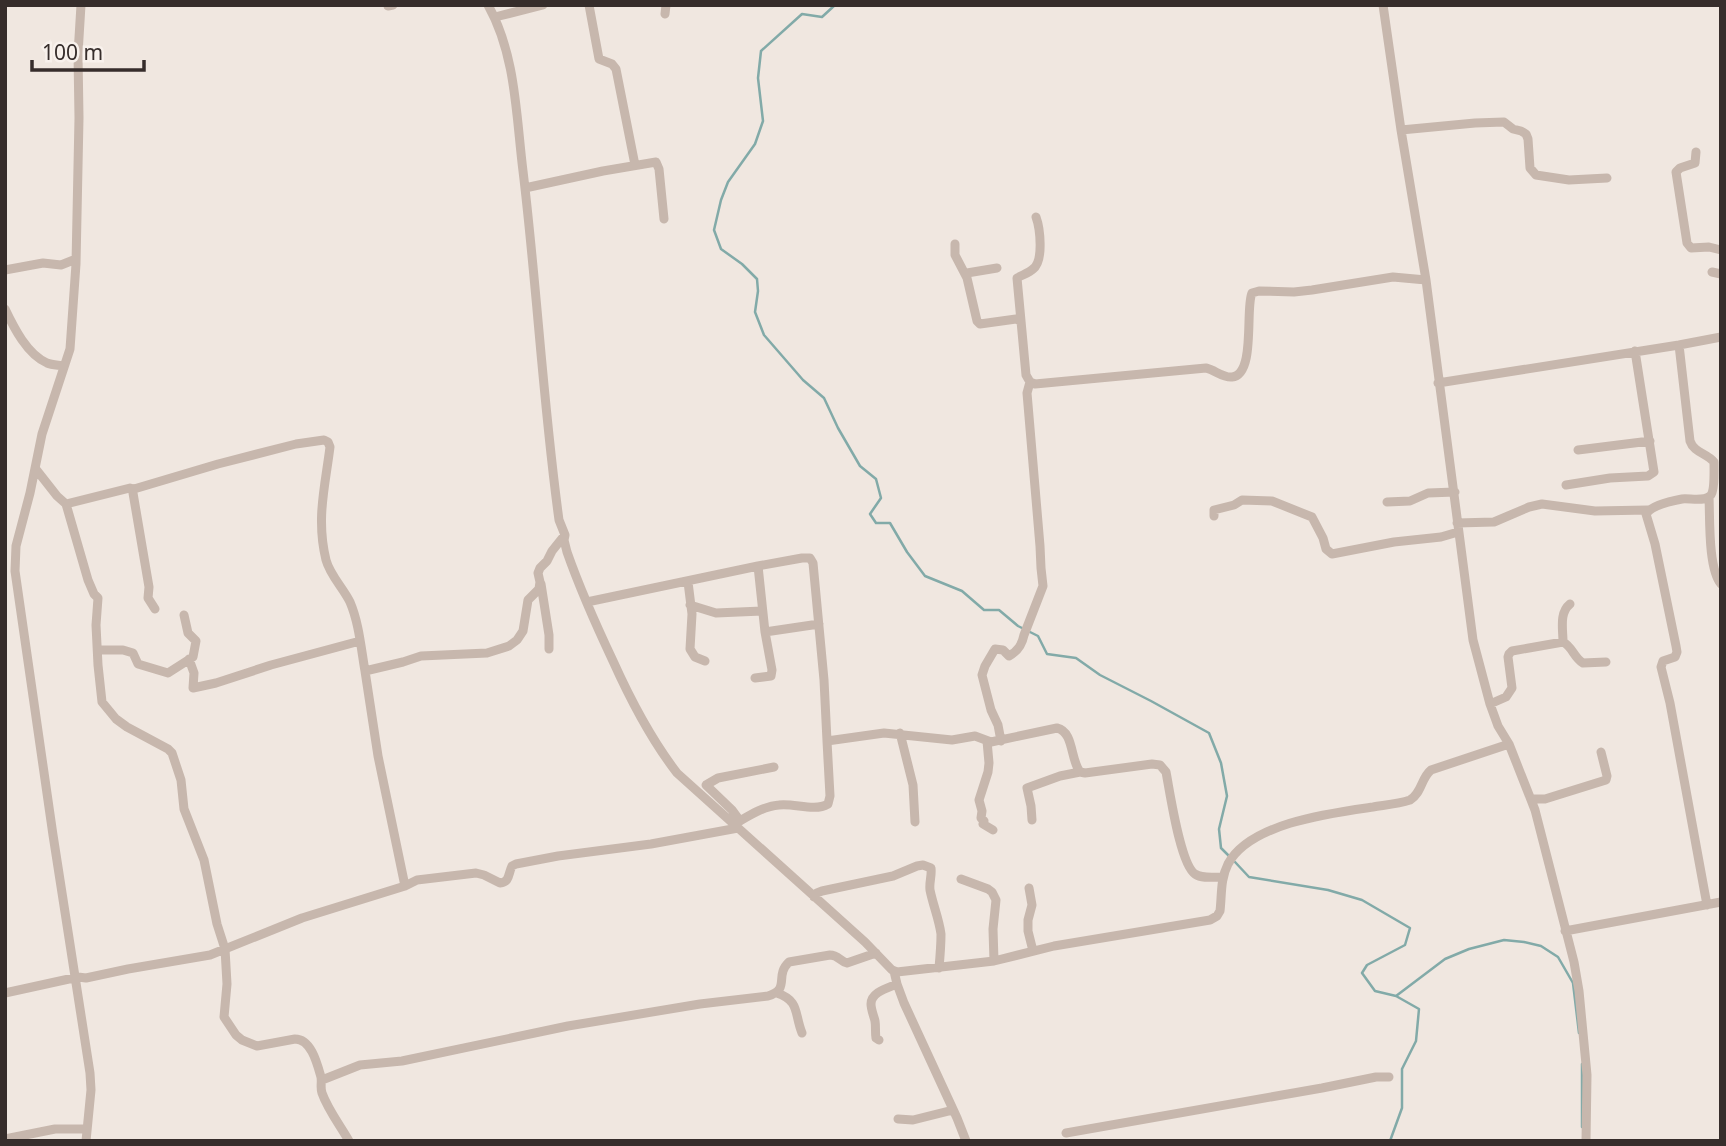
<svg xmlns="http://www.w3.org/2000/svg" width="1726" height="1146" viewBox="0 0 1726 1146" font-family="'Noto Sans',sans-serif">
  <style>
    .lines { fill: none; stroke-linecap: round; stroke-linejoin: round }
    .stream { stroke: #82aaa8; stroke-width: 2.5 }
    .street { stroke: #c7b7ad; stroke-width: 9 }
  </style>
  <rect width="100%" height="100%" fill="#f0e7e0"/>
  <g class="lines">
    <path class="stream" d="M835,5L822,17L802,14L761,51L758,78L763,121L755,144L728,182L721,200L714,230L721,249L742,264L757,279L758,291L755,312L764,335L803,380L824,398L838,428L860,466L876,479L881,498L870,514L876,523H890L907,552L925,576L962,591L984,610H999L1018,626L1038,636L1047,654L1076,658L1100,675L1151,701L1209,733L1221,763L1227,796L1219,829L1221,848L1230,857
      M1235,862L1249,877L1328,890L1362,900L1410,928L1405,945L1367,965L1362,973L1375,991L1396,996L1419,1009L1416,1041L1402,1069V1108L1390,1141
      M1396,996L1445,959L1469,949L1504,940L1524,942L1541,946L1558,957L1573,983L1579,1033
      M1582,1064V1127"/>
    <path class="street" d="M81,5L78,54L79,118L76,264L70,349L42,434L30,493L16,546L15,571L53,835L90,1073L91,1090L86,1141
      M488,5C516,55 516,115 523,171C537,287 543,404 559,520L565,535L564,540L567,552C580,589 596,625 613,661C631,701 650,738 677,773L865,942L892,970L897,972L994,961L1054,946L1210,920L1217,916L1220,911C1222,895 1220,880 1228,864C1250,823 1331,813 1373,807C1385,805 1398,804 1410,800C1422,793 1421,778 1431,770L1509,744
      M589,5L599,59L612,64L616,69L635,165
      M1383,5L1401,130L1426,280L1473,640L1490,704L1498,726L1509,744L1535,810L1574,962L1579,991L1587,1075L1586,1141
      M388,6L393,5
      M665,14L666,5
      M495,17L543,5
      M1401,130L1475,123L1504,122L1513,129L1521,131L1526,134L1528,139L1530,168L1536,175L1569,180L1607,178
      M1696,152L1695,163L1680,168L1676,172L1687,243L1691,248L1709,247L1721,250
      M525,188L603,171L656,162L659,169L664,219
      M955,244V255L967,278L977,321L980,324L1016,319L1021,321L1026,375L1030,382L1035,384L1206,368C1215,370 1223,378 1232,377C1256,375 1245,307 1252,293L1259,291L1294,292L1312,290L1393,277L1426,280
      M5,270L43,263L61,265L76,259
      M1712,272L1721,274
      M966,275L967,273L997,268
      M5,309C14,328 27,354 47,363C52,365 59,365 64,366
      M1021,321L1017,278C1022,275 1029,273 1033,269C1044,261 1040,228 1036,217
      M1679,345L1690,441C1694,453 1707,453 1714,462C1714,469 1715,492 1710,496C1704,502 1689,498 1682,499C1671,501 1652,505 1646,514L1655,544L1676,646L1677,652L1675,657L1663,661L1661,667L1670,703L1707,905
      M1438,383L1679,345L1721,337
      M1578,450L1650,441
      M35,468L57,496L66,504L88,580L94,594L98,598L96,625L98,665L102,702L116,719L127,727L168,749L172,753L181,780L184,809L204,860L217,924L225,949L227,984L224,1017L236,1035L242,1040L257,1046L295,1039C311,1039 317,1063 321,1077C322,1083 320,1087 322,1093C328,1110 340,1125 349,1141
      M1566,485L1610,478L1648,476L1654,472L1635,351
      M134,489L218,464L296,444L324,440L328,442L330,447C325,487 316,519 326,560C330,575 343,588 350,602C359,623 361,648 365,671
      M1709,497C1710,519 1708,568 1721,584
      M1387,502L1410,501L1428,493L1455,492
      M66,504L130,488L134,489L133,493L149,587L148,598L155,609
      M1214,516V510L1234,505L1242,500L1272,501L1312,517L1323,538L1326,549L1332,554L1394,542L1441,537L1458,532
      M1457,523L1494,522L1529,507L1542,504L1595,511L1648,510
      M758,566L765,632L819,624
      M688,582L692,614L690,649L695,657L705,661
      M541,584L549,635V649
      M587,602L758,566L802,558H810L813,563L824,680L827,741
      M690,605L716,613L762,611
      M1563,642C1563,629 1559,613 1570,604
      M98,650H123L133,653L138,664L168,673L193,657L196,641L188,633L184,615
      M189,659L194,673L193,688L216,683L271,665L360,641
      M755,678L771,676L772,670L765,632
      M1490,704L1506,697L1512,688L1508,657L1509,654L1512,651L1563,642C1572,646 1574,658 1583,663L1606,662
      M900,733L913,785L915,822
      M987,741L989,763L988,772L979,800L982,811L981,818L984,821L983,824L993,830
      M1001,741L998,725L991,710L982,675L985,666L995,649L1003,650L1009,656C1018,651 1022,645 1024,635L1043,586L1041,568L1040,546L1027,393L1030,382
      M1532,799H1545L1606,780L1607,776L1601,752
      M1032,820L1031,806L1027,788L1060,776L1080,772
      M740,821L732,810L706,785L718,778L774,767
      M733,825C747,817 763,806 779,805C795,803 814,812 828,804L830,796L827,741L884,733L952,740L975,736L991,742L1057,728C1074,732 1070,759 1080,772L1085,773L1152,764L1160,765L1166,772C1170,792 1180,864 1195,874C1202,879 1214,877 1223,877
      M961,879L988,889L992,892L996,900L993,929L994,961
      M405,886L378,756L365,671L403,662L421,656L487,653L509,646L517,640L523,631L528,600L539,589L540,582L538,573L540,568L547,561L552,551L564,536
      M1029,888L1032,905L1028,920V931L1033,951
      M814,897L817,893L822,891L893,876L917,866L923,865L931,868C932,876 929,882 930,890C933,905 939,919 941,934C941,945 940,957 939,968
      M1565,931L1721,902
      M894,971L897,984L904,1003L957,1118L966,1141
      M5,993L78,977L86,978L128,969L210,955L302,918L405,886L417,880L476,873L484,875L500,883C510,882 508,874 512,866L516,864L558,856L651,844L738,828
      M777,993C800,1001 794,1013 802,1033
      M879,1040L876,1038C875,1033 876,1027 875,1021C874,1016 871,1010 871,1004C871,992 888,988 897,984
      M322,1080L360,1065L402,1061L568,1026L700,1004L768,996C791,989 774,976 789,962L830,955C838,955 840,961 847,963L876,953
      M898,1119L913,1120L953,1110
      M1066,1133L1322,1088L1376,1077H1389
      M5,1139L55,1129H87"/>
  </g>
  <rect width="1726" height="1146" fill="none" stroke="#362d2b" stroke-width="14"/>
  <path d="M32 60v10h112v-10" fill="none" stroke="#362d2b" stroke-width="3.5"/>
  <text x="42" y="60" font-size="21" fill="#362d2b" stroke="#f8f1ec" stroke-width="5" paint-order="stroke">100 m</text>
</svg>
